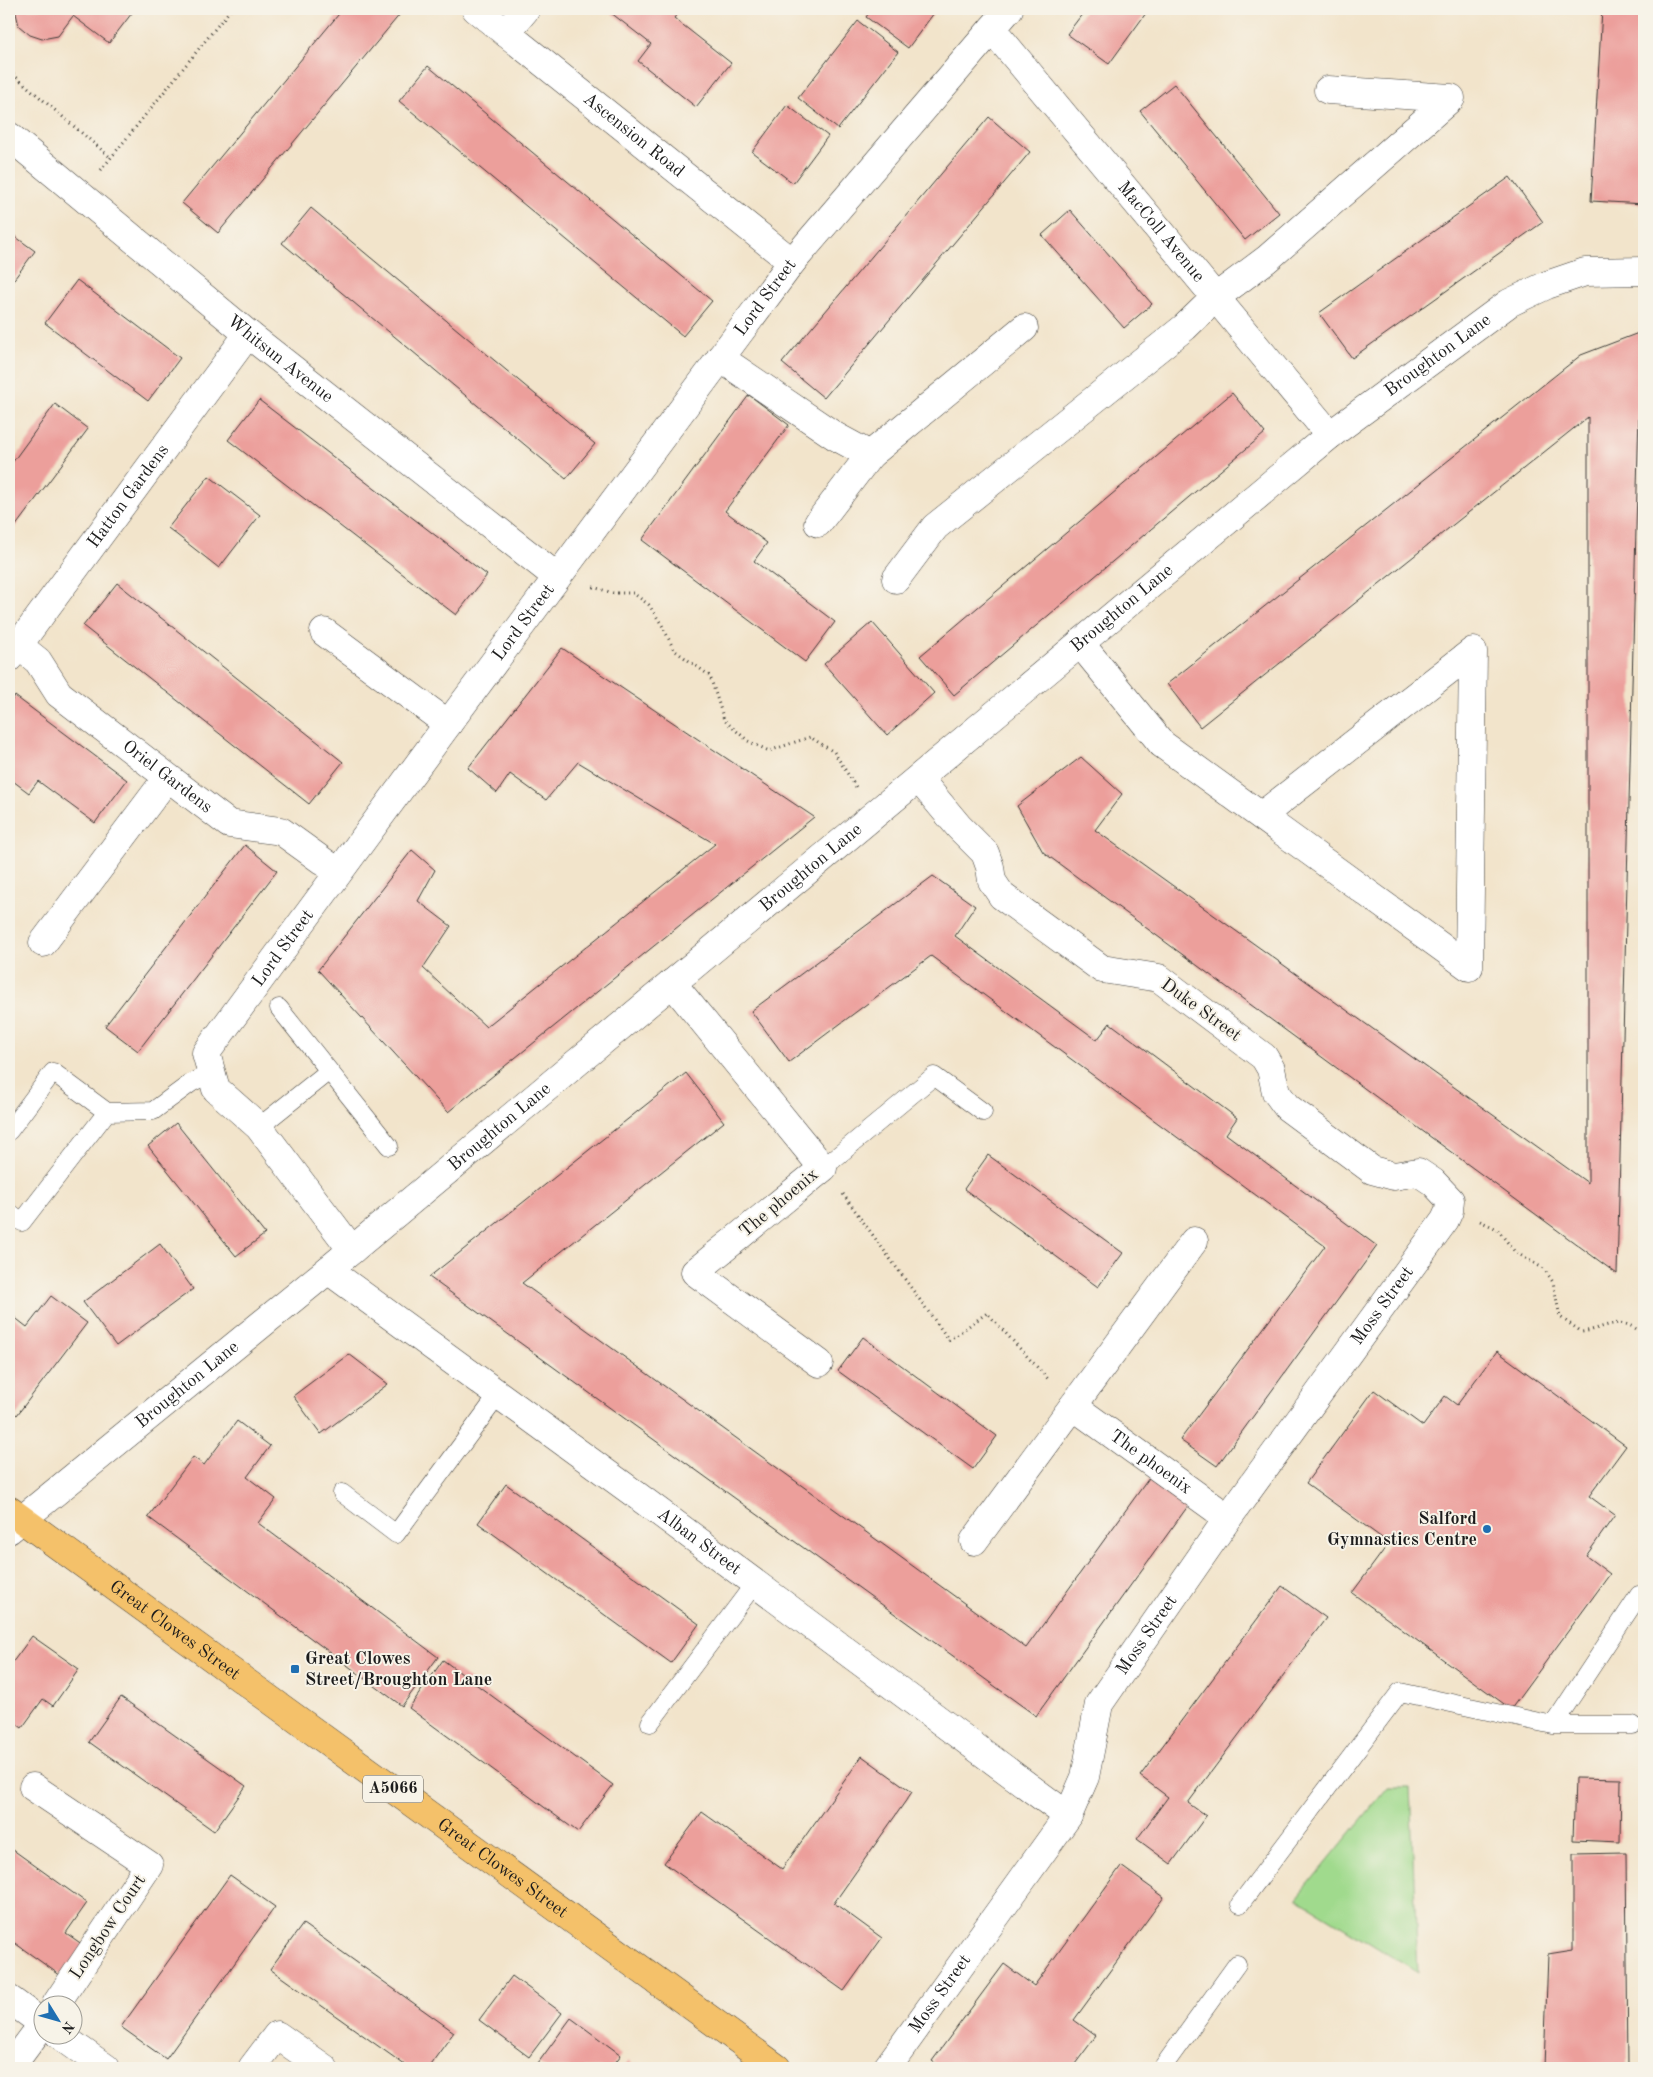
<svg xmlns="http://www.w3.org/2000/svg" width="1653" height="2077" viewBox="0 0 1653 2077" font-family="'Old Standard TT',serif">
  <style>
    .green { fill: #a0da8d; stroke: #5e7b54 }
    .building { fill: #ec9f9b }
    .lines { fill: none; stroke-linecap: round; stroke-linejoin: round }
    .service-casing { stroke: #3c3a36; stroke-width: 19 }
    .minor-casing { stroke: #3c3a36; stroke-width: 29 }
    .tertiary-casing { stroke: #3c3a36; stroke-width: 29 }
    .primary-casing { stroke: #3c3a36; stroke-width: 29 }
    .path { stroke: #3c3a36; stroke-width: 3; stroke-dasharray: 1 4; stroke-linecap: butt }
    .service { stroke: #fff; stroke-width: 18 }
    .minor { stroke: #fff; stroke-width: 28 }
    .tertiary { stroke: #fff; stroke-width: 28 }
    .primary { stroke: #f4c16b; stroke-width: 28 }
    .poi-dot { fill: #1f6fb2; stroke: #f7f3e8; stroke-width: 2 }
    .labels { text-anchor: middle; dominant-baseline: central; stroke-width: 4; stroke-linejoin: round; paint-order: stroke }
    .shield { fill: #f7f3e8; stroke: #5e5c59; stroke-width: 1 }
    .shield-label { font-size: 16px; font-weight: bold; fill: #1c1c1c }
    .street-label { font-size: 18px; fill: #1c1c1c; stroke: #f7f3e8 }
    .poi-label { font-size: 18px; font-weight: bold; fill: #1c1c1c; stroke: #f7f3e8; text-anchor: end }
  </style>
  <rect width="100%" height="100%" fill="#f7f3e8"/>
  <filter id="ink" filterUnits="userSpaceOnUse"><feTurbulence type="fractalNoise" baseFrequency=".02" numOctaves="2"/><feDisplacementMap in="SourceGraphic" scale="10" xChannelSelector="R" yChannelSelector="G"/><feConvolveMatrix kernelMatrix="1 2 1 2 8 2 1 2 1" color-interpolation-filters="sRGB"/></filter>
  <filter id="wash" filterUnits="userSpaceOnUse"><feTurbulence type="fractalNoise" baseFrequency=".0096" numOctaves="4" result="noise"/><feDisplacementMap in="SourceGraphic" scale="20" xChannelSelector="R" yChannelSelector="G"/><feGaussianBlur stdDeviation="1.12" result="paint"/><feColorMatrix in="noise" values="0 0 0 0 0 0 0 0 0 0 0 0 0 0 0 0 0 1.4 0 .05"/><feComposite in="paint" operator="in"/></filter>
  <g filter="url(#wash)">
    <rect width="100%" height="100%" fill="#f2e4cb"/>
    <path class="green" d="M1388,1787H1410L1418,1973L1297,1898Z"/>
    <g id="blocks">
      <path class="building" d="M15,9H135L109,43L73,16L58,36L42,39L30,35L19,26Z
        M343,9H396L401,13L218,233L182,203Z
        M606,9H681L674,18L731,63L696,107L638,61L651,44Z
        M872,9H937L908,48L866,17Z
        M1086,9H1149L1109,64L1067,34Z
        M1602,9H1644V204L1591,201Z
        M858,21L898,52L838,129L798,98Z
        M428,66L712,301L683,336L399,101Z
        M1174,84L1279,213L1245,240L1140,111Z
        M787,105L828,136L793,183L752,152Z
        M989,117L1030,152L824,398L782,363Z
        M1510,177L1543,222L1352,358L1319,313Z
        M311,208L595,444L566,479L282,243Z
        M1070,210L1152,304L1124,328L1042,235Z
        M9,232L35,251L9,286Z
        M77,280L180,358L148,401L45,323Z
        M1641,332L1617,1274L1043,852L1017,806L1081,757L1122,794L1095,830L1588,1183V417L1200,727L1167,684L1581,355Z
        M1232,393L1265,433L954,695L920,656Z
        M749,395L789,425L725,511L767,543L754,561L835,622L805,662L642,540Z
        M259,400L487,575L456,615L228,440Z
        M55,404L88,429L9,535V467Z
        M209,476L260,515L219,568L168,528Z
        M117,583L343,762L309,804L83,626Z
        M872,622L934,693L887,735L824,664Z
        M562,648L814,817L448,1112L318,970L412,850L435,870L418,901L451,926L423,968L486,1027L715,844L578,762L546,800L510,774L497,793L468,768Z
        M15,696L127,780L95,823L38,781L29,793L9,778V704Z
        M245,845L277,871L138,1051L105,1026Z
        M933,876L975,906L955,936L1097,1040L1110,1023L1237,1118L1226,1134L1377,1246L1217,1466L1180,1440L1325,1246L931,956L789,1062L751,1011Z
        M686,1073L724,1122L522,1283L1026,1648L1149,1478L1188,1506L1036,1716L429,1277Z
        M176,1123L265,1234L236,1256L148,1146Z
        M988,1155L1123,1253L1098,1287L964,1189Z
        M160,1244L193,1289L116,1346L83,1302Z
        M51,1296L87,1323L17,1415L9,1409V1313L27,1327Z
        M863,1337L997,1436L973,1469L838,1371Z
        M1497,1351L1626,1446L1589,1496L1615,1515L1586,1556L1610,1574L1511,1709L1352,1593L1389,1543L1306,1483L1374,1390L1423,1426L1445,1396L1457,1405Z
        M349,1354L388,1384L321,1434L293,1396Z
        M237,1421L270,1446L247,1477L276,1499L258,1523L438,1657L402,1706L148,1517L193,1457L204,1465Z
        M506,1484L699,1624L671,1663L478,1523Z
        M1282,1586L1326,1618L1188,1803L1206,1816L1171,1864L1137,1839L1168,1797L1140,1776Z
        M32,1636L79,1669L53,1706L43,1699L22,1728L9,1718V1661L12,1663Z
        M443,1660L613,1785L578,1832L409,1708Z
        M121,1697L246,1786L214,1831L89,1742Z
        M862,1756L912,1792L834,1903L882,1938L844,1991L664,1863L702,1812L782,1869Z
        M1575,1778L1621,1779L1620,1842L1573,1840Z
        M9,1847L87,1903L66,1933L86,1947L64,1978L9,1939Z
        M1626,1853L1628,2068H1544L1548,1954L1573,1950V1854Z
        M1121,1866L1164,1897L1074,2020L1096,2036L1072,2068H942L932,2061L1004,1964L1034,1986Z
        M230,1875L275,1907L166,2059L121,2027Z
        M303,1924L454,2032L428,2068H409L270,1969Z
        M512,1976L562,2013L529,2057L479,2020Z
        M571,2018L621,2055L611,2068H546L538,2063Z
        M628,2061L637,2068H623Z"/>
    </g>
  </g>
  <g filter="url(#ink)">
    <use href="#blocks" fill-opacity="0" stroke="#3c3a36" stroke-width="1"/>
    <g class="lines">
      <g class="service-casing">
        <path id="service" d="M279,1008L389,1146
          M259,1127L329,1071
          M9,1131L53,1072L107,1112L153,1111L191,1083L212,1072
          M823,1168L934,1076L983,1112
          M9,1212L22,1222L107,1112
          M342,1493L396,1534L499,1394
          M650,1723L755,1583
          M1633,1725H1553L1639,1595H1644
          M1240,1904L1400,1692L1553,1725
          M1162,2068L1237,1964"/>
      </g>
      <g class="minor-casing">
        <g id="minor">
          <path id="s1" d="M476,9L792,262"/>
          <path id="s2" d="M992,29L1330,435"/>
          <path d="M506,33L526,9"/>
          <path id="s3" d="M9,136L248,334L557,577"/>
          <path d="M720,358L835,436L870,455L818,523"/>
          <path d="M870,455L1024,328"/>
          <path d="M896,579L935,527L1185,327L1216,297L1267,259L1451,98L1328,90"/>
          <path d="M324,632L448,724"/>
          <path d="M1080,643L1162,744L1469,967L1473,651L1261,816"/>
          <path id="s4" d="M18,645L38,661L59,694L229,824L281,831L338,872"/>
          <path id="s5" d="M9,658L248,334"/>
          <path d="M43,943L167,778"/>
          <path d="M672,983L823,1168L695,1272L819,1363"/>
          <path id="s6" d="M352,1250L259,1127L216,1089L206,1053L448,724L792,262L1009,9"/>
          <path id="s7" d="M328,1270L639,1497L1068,1816"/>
          <path id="s8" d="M1073,1406L1228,1518"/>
          <path d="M974,1541L1194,1241"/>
          <path d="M33,1787L149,1865L56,2004"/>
          <path d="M9,1999L42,2023"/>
          <path d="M58,2034L106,2068"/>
          <path d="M10,2068L42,2025"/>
          <path d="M252,2068L277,2035L324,2068"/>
          <path id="s9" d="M887,2068L1068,1816L1085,1777L1099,1704L1228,1518L1445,1220L1449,1211L1450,1200L1433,1182L1418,1172L1394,1176L1372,1170L1287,1107L1276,1092L1271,1069L1264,1057L1159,978L1102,969L1002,896L992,881L990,867L985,853L959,827L919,779"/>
        </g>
      </g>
      <g class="tertiary-casing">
        <g id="tertiary">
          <path id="s10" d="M9,1530L328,1270L1330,435L1509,303L1547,285L1585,272L1644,271"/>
        </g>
      </g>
      <g class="primary-casing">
        <g id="primary">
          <path id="s11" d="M9,1510L777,2068"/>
        </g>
      </g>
      <path class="path" d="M9,71L110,157
        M101,170L231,9
        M593,587L613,593H633L649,605L662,625L674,650L710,676L724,720L748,741L769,751L810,737L834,752L856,787
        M843,1194L949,1340L987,1313L1049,1380
        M1480,1221L1497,1229L1515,1252L1544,1269L1553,1282L1560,1317L1582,1332C1608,1328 1620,1313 1644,1335"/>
      <use href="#service" class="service"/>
      <use href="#minor" class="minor"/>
      <use href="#tertiary" class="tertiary"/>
      <use href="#primary" class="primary"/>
    </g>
  </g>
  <g class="poi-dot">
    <circle cx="1487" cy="1529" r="5"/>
    <rect x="290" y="1664" width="10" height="10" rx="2.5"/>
  </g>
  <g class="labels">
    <rect class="shield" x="363" y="1775.5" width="60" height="27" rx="4"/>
    <g class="shield-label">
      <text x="393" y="1789">A5066</text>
    </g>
    <g class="street-label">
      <text stroke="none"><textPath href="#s1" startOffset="202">Ascension Road</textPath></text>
      <text stroke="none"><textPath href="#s2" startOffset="264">MacColl Avenue</textPath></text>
      <text stroke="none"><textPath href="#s6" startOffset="1189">Lord Street</textPath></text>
      <text stroke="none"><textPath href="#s10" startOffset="1850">Broughton Lane</textPath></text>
      <text stroke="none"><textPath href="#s3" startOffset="351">Whitsun Avenue</textPath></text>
      <text stroke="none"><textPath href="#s5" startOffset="201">Hatton Gardens</textPath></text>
      <text stroke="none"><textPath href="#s10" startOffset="1445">Broughton Lane</textPath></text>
      <text stroke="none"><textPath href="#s6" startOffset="784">Lord Street</textPath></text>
      <text stroke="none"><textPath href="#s4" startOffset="201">Oriel Gardens</textPath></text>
      <text stroke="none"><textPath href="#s10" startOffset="1040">Broughton Lane</textPath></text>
      <text stroke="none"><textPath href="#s6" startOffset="379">Lord Street</textPath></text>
      <text transform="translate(1201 1010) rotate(36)">Duke Street</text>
      <text stroke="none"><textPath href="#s10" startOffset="635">Broughton Lane</textPath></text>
      <text transform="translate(779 1203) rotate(-40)">The phoenix</text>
      <text stroke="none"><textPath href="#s9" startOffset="916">Moss Street</textPath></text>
      <text stroke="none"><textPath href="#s10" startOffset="230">Broughton Lane</textPath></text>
      <text stroke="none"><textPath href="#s8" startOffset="96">The phoenix</textPath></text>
      <text stroke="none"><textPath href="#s7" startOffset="460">Alban Street</textPath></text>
      <text stroke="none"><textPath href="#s11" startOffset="205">Great Clowes Street</textPath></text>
      <text stroke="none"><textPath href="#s9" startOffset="511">Moss Street</textPath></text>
      <text stroke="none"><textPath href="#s11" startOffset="610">Great Clowes Street</textPath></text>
      <text transform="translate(108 1927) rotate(-56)">Longbow Court</text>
      <text stroke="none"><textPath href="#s9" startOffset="91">Moss Street</textPath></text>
    </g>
    <g class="poi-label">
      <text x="1477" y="1519">Salford<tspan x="1477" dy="21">Gymnastics Centre</tspan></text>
      <text x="305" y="1659" text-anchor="start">Great Clowes<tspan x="305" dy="21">Street/Broughton Lane</tspan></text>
    </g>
  </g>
  <rect width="1653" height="2077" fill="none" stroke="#f7f3e8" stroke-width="30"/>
  <g transform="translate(58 2020) rotate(127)"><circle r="24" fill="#f7f3e8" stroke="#9f9d96"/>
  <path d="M0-4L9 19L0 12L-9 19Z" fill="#1f6fb2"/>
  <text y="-8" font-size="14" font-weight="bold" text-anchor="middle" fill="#1c1c1c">N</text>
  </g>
</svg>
